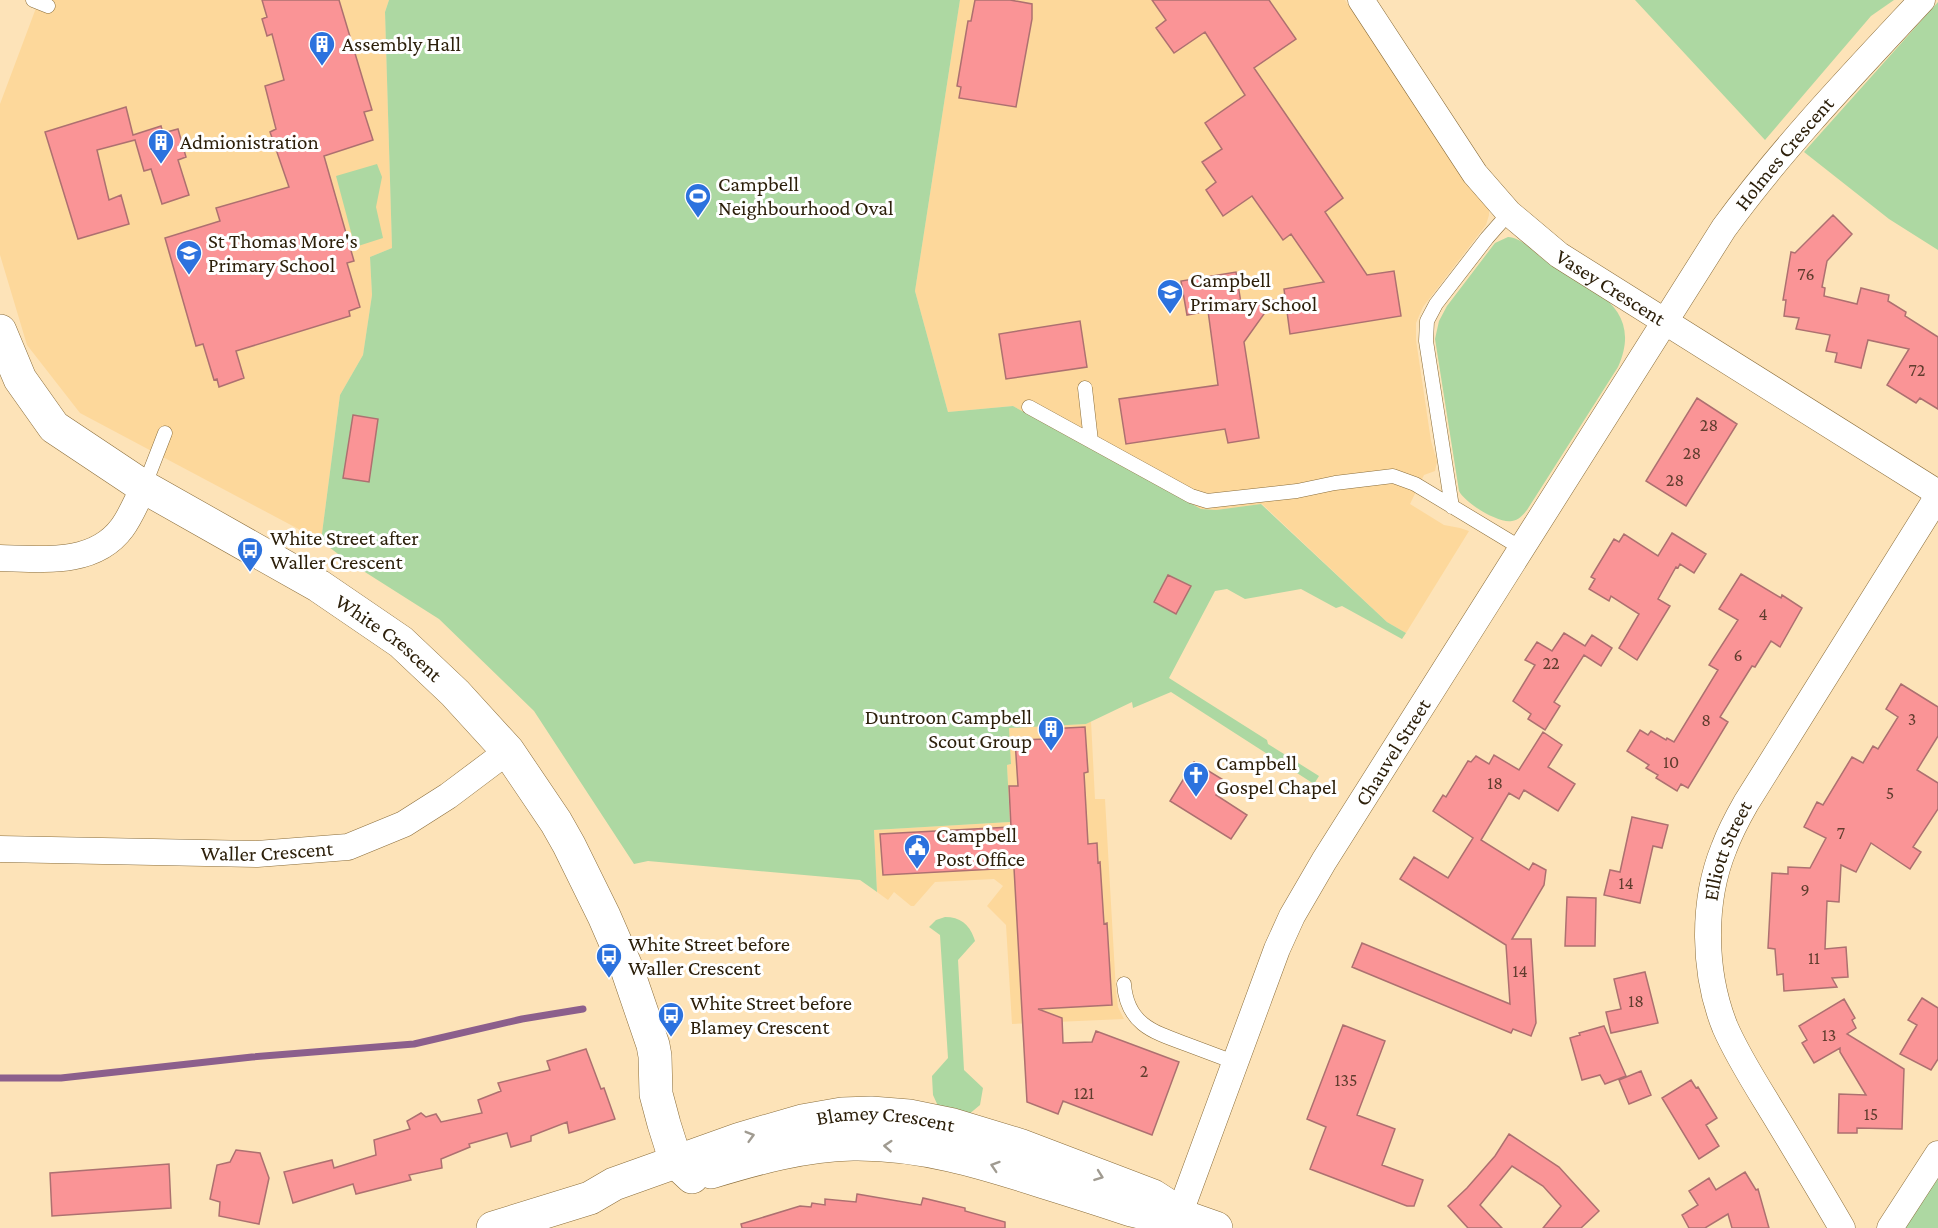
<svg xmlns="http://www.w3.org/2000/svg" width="1938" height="1228" viewBox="0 0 1938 1228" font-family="'Crimson Pro',serif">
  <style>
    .built { fill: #fdd89b }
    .green { fill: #add8a2 }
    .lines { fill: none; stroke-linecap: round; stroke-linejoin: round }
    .stream { stroke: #8c5f8c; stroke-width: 7 }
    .building { fill: #fa9496; stroke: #ad7070; stroke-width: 1.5 }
    .lane-casing { stroke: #8a6d3a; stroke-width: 15 }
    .street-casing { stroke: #8a6d3a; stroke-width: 27 }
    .secondary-casing { stroke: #8a6d3a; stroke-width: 34 }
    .lane { stroke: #fff; stroke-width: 14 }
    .street { stroke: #fff; stroke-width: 26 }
    .secondary { stroke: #fff; stroke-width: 33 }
    .oneway { stroke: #a09b91 }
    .labels { text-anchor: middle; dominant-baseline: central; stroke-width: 6; stroke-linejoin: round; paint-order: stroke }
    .number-label { font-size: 18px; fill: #603d2e }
    .poi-label { font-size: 21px; fill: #2d200b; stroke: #fff; text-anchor: start }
    .street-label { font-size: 21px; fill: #2d200b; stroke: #fff }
  </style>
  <rect width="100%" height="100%" fill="#fde3b8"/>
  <path class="built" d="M39,0H389L385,12L392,248L370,257L372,295L363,355L340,395L321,541L80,413L27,345L0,255V104Z
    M960,0H1345L1489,208V215L1486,225L1423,307L1416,323V340L1431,441L1437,461L1435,471L1424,475L1410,504L1444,525L1460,528L1469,531L1406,633L1387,622L1262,504L1216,510L1201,509L1013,406L948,412L915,291Z
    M1091,721L1095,799H1105L1116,991L1118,1007L1124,1019L1012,1024L1006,925L987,906L1003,886L994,879L935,882L914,906H911L894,892L888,900L877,892L874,830L1010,822L1007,765L1011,764L1008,728L1086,724Z"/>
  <path class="green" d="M389,0H960L915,291L948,412L1013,406L1201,509L1216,510L1261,504L1387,622L1406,633L1402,639L1342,606L1336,608L1301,589L1245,599L1227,589L1215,591L1169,678L1267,740L1268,744L1319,776L1314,784L1171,692L1133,708L1132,702L1086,724L1009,728L1011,764L1007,765L1010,822L874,830L877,892L860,880L648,861L634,864L534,711L439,619L346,560L321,541L340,395L363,355L372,295L370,257L392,248L385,12Z
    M1635,0H1894L1871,16L1765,140Z
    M1938,2V250L1889,219L1804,152Z
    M377,164L382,177L376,207L383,238L355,247L336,176Z
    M1508,237C1523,238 1534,253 1546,261C1589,288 1645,306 1618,367L1527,510C1523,515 1519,520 1512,521C1499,524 1465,503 1459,491L1435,339L1439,321L1447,306L1495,243Z
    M945,917C960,917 969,924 974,938L975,941L958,960L964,1070L983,1088L980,1105L968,1115L938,1106L933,1095L932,1076L948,1058L940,935L929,927L936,920Z
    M1938,1174V1228H1905Z"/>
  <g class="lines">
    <path class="stream" d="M0,1078H61L252,1057L414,1044L522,1019L583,1009"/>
  </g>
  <path class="building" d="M262,0H339L372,110L364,112L373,140L324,156L354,261L347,263L360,307L349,311L350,316L236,351L244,378L219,387L217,379L214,380L203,344L196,346L165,238L220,221L216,208L289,187L270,132L276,129L265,86L284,80L272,34L267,36L262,19L267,17Z
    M975,0H1010L1032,4V19L1016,107L959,98L961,87L957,86L968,21H971Z
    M1152,0H1269L1296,39L1254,68L1343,198L1325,212L1367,275L1394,271L1401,316L1290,334L1284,289L1324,282L1291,234L1283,240L1252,196L1223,216L1206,190L1216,182L1202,162L1222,149L1205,123L1245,95L1205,32L1174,53L1156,28L1166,20Z
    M126,107L133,135L161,126L163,133L178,129L186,157L178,160L189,195L162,204L151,169L144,171L135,140L97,150L109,200L121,195L129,224L78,239L45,132Z
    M1833,215L1852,234L1827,261L1822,287L1825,288L1824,296L1857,304L1861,288L1889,295L1888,301L1906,312L1905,316L1938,337V409L1920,398L1916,403L1887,385L1909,349L1868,340L1861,368L1835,362L1837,353L1826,351L1830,335L1796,329L1799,318L1784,316L1786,300H1783L1791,252L1795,253Z
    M1236,272L1241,303L1274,300L1244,342L1259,438L1228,443L1225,429L1126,444L1119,399L1218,385L1208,311L1187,315L1181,281Z
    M1080,321L1087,367L1006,379L999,334Z
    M1697,398L1737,424L1686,506L1646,481Z
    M353,415L378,419L369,482L343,478Z
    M1672,533L1706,554L1694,573L1680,564L1678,568L1676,567L1658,599L1670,606L1637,660L1619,648L1639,614L1611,596L1609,601L1589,589L1595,579L1591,577L1614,539L1619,542L1624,534L1658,556Z
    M1741,574L1781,598L1782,595L1802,608L1780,647L1771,641L1755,667L1752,666L1720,717L1728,722L1688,788L1681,784L1677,791L1656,778L1658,775L1646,768L1649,765L1627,751L1640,730L1648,735L1651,731L1666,740L1667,738L1674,742L1718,670L1709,665L1738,620L1719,609Z
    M1168,575L1191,586L1176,614L1154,602Z
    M1564,633L1585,646L1592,635L1612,648L1601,666L1584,655L1554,702L1560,706L1545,730L1528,719L1531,714L1513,701L1535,665L1525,660L1537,642L1552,651Z
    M1901,684L1938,707V736L1917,770L1938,783V809L1913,847L1921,852L1910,869L1871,843L1856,872L1841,865L1839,902L1827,901L1825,949L1846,947L1848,977L1832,978L1837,987L1784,991L1783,974L1777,975L1775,949L1768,948L1772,873L1788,874V867L1810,868L1826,838L1804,827L1817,802L1823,805L1852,757L1863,763L1873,746L1878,749L1898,717L1886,709Z
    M1085,727L1088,772L1084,773L1088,844L1097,843L1098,863L1100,862L1104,924L1107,923L1112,1005L1038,1009L1062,1018L1063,1043L1092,1042L1096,1031L1179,1062L1152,1135L1063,1101L1058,1114L1027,1102L1014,868L883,875L880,834L1011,827L1009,786H1018L1015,740L1048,739L1047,729Z
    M1543,732L1562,745L1548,767L1575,784L1558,811L1524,790L1519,799L1509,793L1481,840L1529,870L1533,863L1546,870L1544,885L1512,939H1531L1536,1023L1531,1036L1513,1029L1511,1033L1352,967L1362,943L1510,1004L1506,945L1400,879L1414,857L1448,878L1473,838L1433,811L1443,795L1446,797L1468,761L1471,762L1476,756L1489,764L1494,755L1519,770Z
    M1194,762L1225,781L1216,795L1247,815L1231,839L1170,801Z
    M1632,817L1668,825L1662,848L1653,846L1640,903L1604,895L1610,870L1620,872Z
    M1567,897L1596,898L1595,946H1565Z
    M1645,972L1658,1023L1611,1033L1606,1012L1621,1009L1614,979Z
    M1922,998L1938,1008V1059L1931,1070L1900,1054L1917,1025L1908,1020Z
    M1844,999L1855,1018L1852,1020L1856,1028L1847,1034L1904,1069L1902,1129L1857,1128V1133H1838L1839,1094L1866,1095L1840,1052V1048L1814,1063L1802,1043L1807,1040L1799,1026Z
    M1343,1025L1385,1041L1357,1115L1395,1129L1382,1165L1423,1180L1414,1206H1407L1310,1169L1326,1127L1307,1119Z
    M1604,1026L1626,1076L1605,1084L1600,1075L1582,1080L1570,1038L1580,1035L1579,1033Z
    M586,1049L601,1089L604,1088L615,1119L569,1133L567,1122L531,1136V1141L511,1147L507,1133L469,1144L470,1147L441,1159L442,1168L409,1175L411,1180L356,1194L353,1184L293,1203L284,1172L332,1160L334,1168L376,1155L374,1140L410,1129L407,1121L421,1113L426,1117L436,1114L441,1122L482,1113L478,1100L501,1091L498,1083L550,1070L547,1061Z
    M1641,1071L1651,1095L1629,1104L1619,1080Z
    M1691,1080L1696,1088L1698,1087L1717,1118L1706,1125L1719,1146L1699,1159L1662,1098Z
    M1509,1134L1559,1167L1599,1211L1581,1228H1543L1561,1206L1543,1186L1512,1166L1480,1205L1502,1228H1468L1448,1206L1467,1188L1495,1156Z
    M236,1150L260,1153L269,1178L259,1224L219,1216L220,1202L210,1199L217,1165L230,1162Z
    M169,1164L171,1208L52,1216L50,1173Z
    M1745,1172L1756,1190L1758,1189L1769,1228H1732L1728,1214L1705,1228H1689L1682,1215L1698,1205L1689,1191L1709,1178L1716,1190Z
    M857,1194L921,1205L923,1198L965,1208V1211L1005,1222V1228H742L741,1224L800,1206L811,1207L812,1203L825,1205V1199L856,1202Z"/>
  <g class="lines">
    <g class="lane-casing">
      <path id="lane" d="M33,0L48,6
        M1085,388L1091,441
        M1029,407L1191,496L1207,501L1297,491L1335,483L1393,476L1415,484L1521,548
        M144,487L165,433
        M1452,507L1426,341L1427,321L1436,304L1487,238L1509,213
        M1124,984C1127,1024 1153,1032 1186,1044C1202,1050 1218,1056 1234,1062"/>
    </g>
    <g class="street-casing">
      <g id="street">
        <path id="s1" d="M1361,0L1475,174L1509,213L1559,255L1938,493"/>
        <path d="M0,558C41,559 94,566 122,528C131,516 137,500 144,487"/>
        <path id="s2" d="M0,849L257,854L348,847L404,824L448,796L508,751"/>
        <path id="s3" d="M1179,1215L1277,949L1292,916L1324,861L1724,228C1783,147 1854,73 1922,0"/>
        <path id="s4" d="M1842,1228C1820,1190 1797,1152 1774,1114C1757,1086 1738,1057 1725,1027C1703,972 1702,902 1724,848C1730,832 1738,817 1746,803L1938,496"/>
        <path d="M1890,1228L1938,1154"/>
      </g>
    </g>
    <g class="secondary-casing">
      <g id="secondary">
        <path id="s5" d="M0,331L20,379L54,427L144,487L319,586L401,642L455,693L508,751L556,822L569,845L604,916L627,969L653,1045L655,1056L656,1094L664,1124L676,1162L692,1177"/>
        <path d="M711,1172C757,1158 804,1145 853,1144C920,1143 982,1162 1044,1182C1073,1191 1102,1200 1131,1210L1158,1216L1179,1215L1216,1228"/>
        <path id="s6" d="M493,1228L590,1198L614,1184L740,1139L802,1121L842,1114L871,1113L909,1116L953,1125L1019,1145L1153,1196L1167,1205L1179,1215"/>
      </g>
    </g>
    <use href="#lane" class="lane"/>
    <use href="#street" class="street"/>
    <use href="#secondary" class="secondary"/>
  </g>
  <defs><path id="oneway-chevron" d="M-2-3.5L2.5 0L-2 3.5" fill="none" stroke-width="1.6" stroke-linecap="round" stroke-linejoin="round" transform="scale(1.5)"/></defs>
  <g class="oneway">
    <use href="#oneway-chevron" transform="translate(750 1136) rotate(-16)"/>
    <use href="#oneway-chevron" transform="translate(888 1146) rotate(-176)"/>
    <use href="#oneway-chevron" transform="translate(995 1166) rotate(-162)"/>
    <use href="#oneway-chevron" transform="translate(1099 1176) rotate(20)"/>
  </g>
  <defs>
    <g id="building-pin" transform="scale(1.35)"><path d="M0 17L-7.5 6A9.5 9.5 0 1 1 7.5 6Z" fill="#2c72de" stroke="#fff"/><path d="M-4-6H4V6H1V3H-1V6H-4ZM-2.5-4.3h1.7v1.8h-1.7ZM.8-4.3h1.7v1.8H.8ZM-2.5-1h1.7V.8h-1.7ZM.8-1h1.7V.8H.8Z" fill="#fff"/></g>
    <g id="stadium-pin" transform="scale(1.35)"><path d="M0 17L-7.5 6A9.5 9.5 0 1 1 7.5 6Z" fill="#2c72de" stroke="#fff"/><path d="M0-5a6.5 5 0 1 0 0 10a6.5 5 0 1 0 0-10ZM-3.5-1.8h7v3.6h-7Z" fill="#fff"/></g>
    <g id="school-pin" transform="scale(1.35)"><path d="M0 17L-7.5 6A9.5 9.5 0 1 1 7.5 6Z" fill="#2c72de" stroke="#fff"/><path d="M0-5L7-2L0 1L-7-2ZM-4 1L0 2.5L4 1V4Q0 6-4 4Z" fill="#fff"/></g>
    <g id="bus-pin" transform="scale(1.35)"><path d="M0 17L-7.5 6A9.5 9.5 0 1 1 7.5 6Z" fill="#2c72de" stroke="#fff"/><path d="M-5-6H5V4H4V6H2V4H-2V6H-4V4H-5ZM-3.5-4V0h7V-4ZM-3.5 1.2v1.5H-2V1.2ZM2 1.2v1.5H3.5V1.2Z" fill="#fff"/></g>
    <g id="church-pin" transform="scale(1.35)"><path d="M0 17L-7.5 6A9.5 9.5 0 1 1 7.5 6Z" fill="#2c72de" stroke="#fff"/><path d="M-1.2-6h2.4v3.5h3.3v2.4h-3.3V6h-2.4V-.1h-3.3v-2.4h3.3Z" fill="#fff"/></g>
    <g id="civic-pin" transform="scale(1.35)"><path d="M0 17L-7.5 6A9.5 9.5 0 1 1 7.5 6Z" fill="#2c72de" stroke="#fff"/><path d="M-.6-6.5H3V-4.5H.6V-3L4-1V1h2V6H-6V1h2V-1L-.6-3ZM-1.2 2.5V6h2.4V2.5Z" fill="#fff"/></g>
  </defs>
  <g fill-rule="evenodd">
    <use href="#building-pin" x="322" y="44"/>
    <use href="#building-pin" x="161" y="142"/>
    <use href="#stadium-pin" x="698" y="196"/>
    <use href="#school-pin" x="189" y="253"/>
    <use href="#school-pin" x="1170" y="292"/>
    <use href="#bus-pin" x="250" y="550"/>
    <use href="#building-pin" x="1051" y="729"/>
    <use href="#church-pin" x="1196" y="775"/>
    <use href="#civic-pin" x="917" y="847"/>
    <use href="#bus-pin" x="609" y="956"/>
    <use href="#bus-pin" x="671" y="1015"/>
  </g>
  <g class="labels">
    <g class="number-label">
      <text x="1806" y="274">76</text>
      <text x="1917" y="370">72</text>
      <text x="1709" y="425">28</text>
      <text x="1692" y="453">28</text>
      <text x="1675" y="480">28</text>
      <text x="1763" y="614">4</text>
      <text x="1738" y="655">6</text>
      <text x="1551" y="663">22</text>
      <text x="1912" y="719">3</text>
      <text x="1706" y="720">8</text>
      <text x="1671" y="762">10</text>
      <text x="1495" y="783">18</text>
      <text x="1890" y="793">5</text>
      <text x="1841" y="833">7</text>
      <text x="1626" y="883">14</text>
      <text x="1805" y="890">9</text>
      <text x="1814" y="958">11</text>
      <text x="1520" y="971">14</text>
      <text x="1636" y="1001">18</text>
      <text x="1829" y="1035">13</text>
      <text x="1144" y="1071">2</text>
      <text x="1346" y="1080">135</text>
      <text x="1084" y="1093">121</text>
      <text x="1871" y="1114">15</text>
    </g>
    <g class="poi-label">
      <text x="342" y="44">Assembly Hall</text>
      <text x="180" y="142">Admionistration</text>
      <text x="718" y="184">Campbell<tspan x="718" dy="24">Neighbourhood Oval</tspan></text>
      <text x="208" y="241">St Thomas More's<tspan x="208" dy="24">Primary School</tspan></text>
      <text x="1190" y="280">Campbell<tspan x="1190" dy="24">Primary School</tspan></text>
      <text x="270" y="538">White Street after<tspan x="270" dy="24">Waller Crescent</tspan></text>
      <text x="1032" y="717" text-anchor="end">Duntroon Campbell<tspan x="1032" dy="24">Scout Group</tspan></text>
      <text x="1216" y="763">Campbell<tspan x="1216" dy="24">Gospel Chapel</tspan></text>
      <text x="936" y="835">Campbell<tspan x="936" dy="24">Post Office</tspan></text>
      <text x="628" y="944">White Street before<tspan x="628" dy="24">Waller Crescent</tspan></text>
      <text x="690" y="1003">White Street before<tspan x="690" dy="24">Blamey Crescent</tspan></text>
    </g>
    <g class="street-label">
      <text stroke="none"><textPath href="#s3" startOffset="1228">Holmes Crescent</textPath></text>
      <text stroke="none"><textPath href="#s1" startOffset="386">Vasey Crescent</textPath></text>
      <text stroke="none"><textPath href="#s5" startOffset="507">White Crescent</textPath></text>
      <text stroke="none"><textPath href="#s3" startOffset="512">Chauvel Street</textPath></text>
      <text stroke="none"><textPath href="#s2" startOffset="267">Waller Crescent</textPath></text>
      <text stroke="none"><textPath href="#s4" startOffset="414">Elliott Street</textPath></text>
      <text stroke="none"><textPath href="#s6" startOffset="412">Blamey Crescent</textPath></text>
    </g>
  </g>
</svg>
